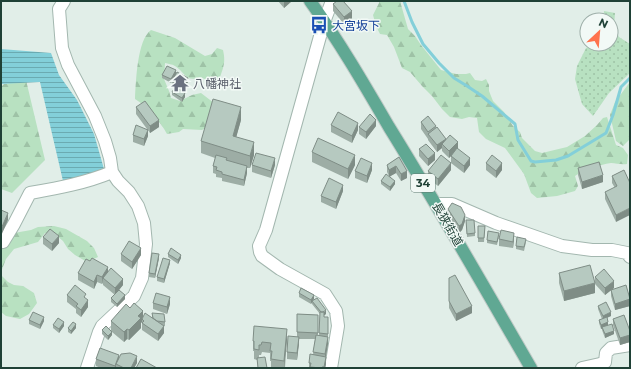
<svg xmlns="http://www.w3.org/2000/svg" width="631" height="369" viewBox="0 0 631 369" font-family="Montserrat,'Noto Sans JP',sans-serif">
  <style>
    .grass { fill: url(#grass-dots) }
    .forest { fill: url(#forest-firs) }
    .water { fill: url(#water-rules) }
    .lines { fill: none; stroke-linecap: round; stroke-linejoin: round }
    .stream { stroke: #83cfd9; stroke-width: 3 }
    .minor-casing { stroke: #a3b7af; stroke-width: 14 }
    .major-casing { stroke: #c0cac7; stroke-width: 14 }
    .minor { stroke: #fff; stroke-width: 12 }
    .major { stroke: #60a893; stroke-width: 12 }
    .wall { fill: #9dada5 }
    .shaded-wall { fill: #7f8d86 }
    .building { fill: #b6c9c0; stroke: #7f8d86 }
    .labels { text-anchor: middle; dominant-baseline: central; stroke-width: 3; stroke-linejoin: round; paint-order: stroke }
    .shield { fill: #f2f9f6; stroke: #5e7870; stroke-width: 1 }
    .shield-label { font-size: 11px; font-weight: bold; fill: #1f4136 }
    .transit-label { font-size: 12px; fill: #164399; stroke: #f2f9f6; text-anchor: start }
    .worship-label { font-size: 12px; fill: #5b616d; stroke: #f2f9f6; text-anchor: start }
    .street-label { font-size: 12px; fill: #1f4136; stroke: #f2f9f6 }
  </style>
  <defs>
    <pattern id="grass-dots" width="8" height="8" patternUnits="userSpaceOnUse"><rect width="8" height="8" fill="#b8e1c1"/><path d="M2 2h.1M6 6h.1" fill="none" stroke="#9ec2a6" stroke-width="1.8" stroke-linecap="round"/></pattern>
    <pattern id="forest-firs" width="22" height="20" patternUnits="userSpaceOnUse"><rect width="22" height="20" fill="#b8e1c1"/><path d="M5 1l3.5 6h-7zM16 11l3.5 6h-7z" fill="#9ec2a6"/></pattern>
    <pattern id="water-rules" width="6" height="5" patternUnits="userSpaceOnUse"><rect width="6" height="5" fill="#83cfd9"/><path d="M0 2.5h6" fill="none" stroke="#6baab1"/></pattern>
  </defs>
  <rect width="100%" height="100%" fill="#e1eee8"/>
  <path class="grass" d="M604,11L615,13L614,27L619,37L630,44V73L609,93L593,116L582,104L575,79L577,66L586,48L594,44H611V20H603Z"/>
  <path class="forest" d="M380,1H400L408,29L415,36L421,45L441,70L456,74H466L470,73L475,80L482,81L486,79L489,85V91L493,101L504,112L513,126L520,132L522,138L535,151L542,153L567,147L585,136L597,125L603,118L607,117L616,145L623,148L628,155L627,164C621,165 616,163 611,163C599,165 585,169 575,176L578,186L575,191L557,196L537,198L531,193L524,174L505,148L486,139L479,132L477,118L469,117L462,119L450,117L442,109L432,96L422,86L410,72L402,68L394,47L387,35L380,34L376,26L373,15Z
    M151,30L175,38L205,56L212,54L217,48L223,50C226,63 223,68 219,80L214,83L200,77C186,83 185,72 175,66C172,64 168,64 165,63L164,79L169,91L171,98L180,101L192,95L201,93L214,103L217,121L202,130L183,129L179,132L167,134C160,121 148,107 135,99C136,82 137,40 151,30Z
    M26,80L45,160L12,193L1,189V87L4,84Z
    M630,82V139L623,146L616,141L610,115L615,102Z
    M54,226L66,229L87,241L94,248L98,257L87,262L75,255L68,249L63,241L57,236L45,233L38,242L14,249L6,259L1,272V247L14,233L31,230L38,227Z
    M1,275L8,282L14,285L23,286L34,293L37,303L29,314L20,319L6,316L1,312Z"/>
  <path class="water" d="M1,49L51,53L59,75L77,100L94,134L104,169L95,173L63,181L40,82L1,84Z"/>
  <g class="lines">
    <path class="stream" d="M404,1L412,22L423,44L439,63L454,78L467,86L482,96L515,124L518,140L531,161L535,162L556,160L568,156L606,133L613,115L621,87L630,78"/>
    <g class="minor-casing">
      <path id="minor" d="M64,1L59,9L62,48L68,65L95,116L105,141L110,158L112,172L118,181L129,192L138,206L144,223L146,244L142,278L134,296L102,326L99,332L87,368
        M437,204H452L496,223L562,246L592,250H612L627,253L630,257
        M3,242L14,224L30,193C58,188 86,183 112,172
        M331,368L338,326L336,311L325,294L280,269L262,256L260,252L259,246L266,230L324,22L332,1
        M582,368L600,364L605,362L606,353L611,348L630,345"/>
    </g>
    <g class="major-casing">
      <path id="major" d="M310,1C339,41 364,84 389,127C438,206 484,287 531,368"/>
    </g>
    <use href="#minor" class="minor"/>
    <use href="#major" class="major"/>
  </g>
  <path class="wall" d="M278,1H292L284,8Z
    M333,4L352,18L344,24L333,11Z
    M176,70L171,83L162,78V75Z
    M172,81L188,82L183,91L172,85Z
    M172,92L185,97L182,102L172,95Z
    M136,107L159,127L150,133L148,130V136L144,146L133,142V135L147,129L136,114Z
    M241,120L236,137L254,155L250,168H247V173L244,186L222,181V178L216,177V174L213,173V166L215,158L201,153V141Z
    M421,122L436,127L446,140L458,149L470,165L464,173L451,163V156L453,154L449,158L442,151V148L437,152L428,140V139L421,129Z
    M331,125L358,130L352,143L331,132Z
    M376,126L366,139L359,134V127Z
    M419,149L435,160L428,166L419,156Z
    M312,152L355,165L348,179L312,162Z
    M399,157L407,178L401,181L396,173L390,176L395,184L390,191L381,184V181L389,176L387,172V165Z
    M486,163L502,170L496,178L486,170Z
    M252,165H275L271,178L252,172Z
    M578,168L603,182L582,189L578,175Z
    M372,170L367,183L355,178V171Z
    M451,170L438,186L428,178V171Z
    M624,170L616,222L605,199V192L615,188L612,183V176Z
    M343,191L336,209L321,202V196Z
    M448,209L465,221L462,230L459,233L448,215Z
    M466,220L475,233V236L467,237Z
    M478,226H485L484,242H478Z
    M499,236L497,245L487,243V240Z
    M43,237L59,243L52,251L43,244Z
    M499,239H514L513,248L499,246Z
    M526,242L524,251L516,249V246Z
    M121,254L141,255L132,269L121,261Z
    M168,254L181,258L178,264L168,257Z
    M159,258L155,278L149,277V273Z
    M170,263L164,283L157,281V277Z
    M108,272L123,285L118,291L125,299L117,307L111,302V298L115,295L103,285V283L102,284L97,282L94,289L78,280V273Z
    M559,273L595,293L564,301L559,283Z
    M595,277L614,288L612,289L630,298V306L615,310L611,296V290L605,295L595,284Z
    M449,278L472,313L456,321L449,308Z
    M299,293L314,299L313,300L326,314L324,315V317L328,324V344L326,357V364L325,368H309V363L313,355L315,339H299L297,360L287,359V352L297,337V314L318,315V335L319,336L320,314L312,304V302L311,304L299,297Z
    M67,295L86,299L88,307L81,317L76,313V309L67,302Z
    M153,303L170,304L167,314L153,309Z
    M598,306L611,316L607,318L608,325L614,334L605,338L602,330V328L601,329L599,323V320L602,319L598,309Z
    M130,308L143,318H152V313L165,322V326H163L164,333L158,341L142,330V322L141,323V328L129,340L127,339L124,342L112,332V335L108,340L102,334V330L111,331V321Z
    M613,319L630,331V342L620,345L613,325Z
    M29,320L44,321L40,329L29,324Z
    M53,325L64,326L59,333L53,328Z
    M68,328H76L71,334L68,332Z
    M287,339L285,368H271V361H270V353L262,352L261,355H259V358L267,368H258L257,360L254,359V351H253V341Z
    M96,359H119L137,363L134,368H101L96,366Z"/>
  <path class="shaded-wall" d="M284,1H292L284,8Z
    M352,11V18L344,24V17Z
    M176,70V74L171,83V79Z
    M188,78V82L183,91V87Z
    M185,93V97L182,102V98Z
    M241,107V120L233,149V136Z
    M159,120V127L150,133V126Z
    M376,120V126L366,139V132Z
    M358,123V130L352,143V136Z
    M148,130V136L144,146V139Z
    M446,139V145L442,144V148L437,152V145Z
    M254,142V155L250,168V156Z
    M458,142V149L449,158V151Z
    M435,153V160L428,166V159Z
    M355,155V165L348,179V169Z
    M275,158V165L271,178V171Z
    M470,158V165L464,173V166Z
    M372,163V170L367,183V176Z
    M451,163V170L438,186V179Z
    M502,163V170L496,178V171Z
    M247,166V173L244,186V180Z
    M396,166V173L389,177V170Z
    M407,171V178L401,181V174Z
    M603,175V182L582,189V182Z
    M395,181V184L390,191V187Z
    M343,185V191L336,209V202Z
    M630,208V215L616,222V215Z
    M8,213V220L1,236V229Z
    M465,215V221L462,230L459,233V226Z
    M514,233V239L513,248V242Z
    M59,236V243L52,251V244Z
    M141,248V255L132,269V262Z
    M159,254V258L155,278V274Z
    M181,255V258L178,264V260Z
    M170,260V263L164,283V279Z
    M108,267V274L103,278L102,284V277Z
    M97,275V282L94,289V282Z
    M123,279V285L115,295V288Z
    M614,281V288L605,295V288Z
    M595,283V293L564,301V291Z
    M125,295V299L117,307V304Z
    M314,295V299L311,304V300Z
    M170,297V304L167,314V307Z
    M630,299V306L615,310V304Z
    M88,300V307L81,317V310Z
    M472,306V313L456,321V314Z
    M326,310V314L322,317V314Z
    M143,311V320L142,319V322L141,323V328L129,340V330L138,316Z
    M611,312V316L603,319V316Z
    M44,317V321L40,329V325Z
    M328,317V344L325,361V354L328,338Z
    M64,322V326L59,333V329Z
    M608,322V326L601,329V325Z
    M76,324V328L71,334V331Z
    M164,326V333L158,341V334Z
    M127,329V339L124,342V332Z
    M287,329V339L284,368V361Z
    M614,331V334L605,338V334Z
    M112,332V335L108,340V336Z
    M630,335V342L620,345V338Z
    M299,337V344L297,360V353Z
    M119,355V362L116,364V368H115V366Z
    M137,356V363L134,368H131Z
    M326,357V364L325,368H324Z"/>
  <path class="building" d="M337,1H343L352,11L344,17L333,4Z
    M167,66L176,70L171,79L162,75Z
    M177,72L188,78L183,87L172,81Z
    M175,87L185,93L182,98L172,92Z
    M213,99L241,107L233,136L254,142L250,156L201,141Z
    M145,101L159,120L150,126L136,107Z
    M338,112L358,123L352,136L331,125Z
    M370,114L376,120L366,132L359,127Z
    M428,116L436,126L428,132L421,122Z
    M136,125L148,130L144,139L133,135Z
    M437,127L446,139L437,145L428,134Z
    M450,135L458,142L449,151L442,144Z
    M318,138L355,155L348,169L312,152Z
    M426,144L435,153L428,159L419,149Z
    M457,148L470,158L464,166L451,156Z
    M256,153L275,158L271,171L252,165Z
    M216,155L227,158L226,160L247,166L244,180L222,174V172L216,170L217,167L213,166Z
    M441,155L451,163L438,179L428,171Z
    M492,155L502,163L496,171L486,163Z
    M399,157L407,171L401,174L396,166L389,170L387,165Z
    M361,158L372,163L367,176L355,171Z
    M599,162L603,175L582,182L578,168Z
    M624,170L630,183V208L616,215L605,192L617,186L612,176Z
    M386,174L395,181L390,187L381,181Z
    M329,178L343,185L336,202L321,196Z
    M452,203L461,207L465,215L462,224L459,226L448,209Z
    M1,210L8,213L1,229Z
    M466,220H474L475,233L467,234Z
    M478,226H485L484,238H478Z
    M50,229L59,236L52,244L43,237Z
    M501,230L514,233L513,242L499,239Z
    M488,231L499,233L497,242L487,240Z
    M517,237L526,239L524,247L516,246Z
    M129,241L141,248L132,262L121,254Z
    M171,248L181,255L178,260L168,254Z
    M152,253L159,254L155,274L149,273Z
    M92,258L108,267L102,277L97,275L94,282L78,273L86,259L90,261Z
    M163,258L170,260L164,279L157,277Z
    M590,265L595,283L564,291L559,273Z
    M111,268L123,279L115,288L103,278Z
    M604,269L614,281L605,288L595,277Z
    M455,275L472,306L456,314L449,301V278Z
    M75,285L86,294L84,297L88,300L81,310L76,306L78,304L67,295Z
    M626,285L630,299L615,304L611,290Z
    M301,288L314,295L311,300L299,293Z
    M119,290L125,295L117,304L111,298Z
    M156,293L170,297L167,307L153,303Z
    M317,298L326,310L323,312H321L312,301Z
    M606,302L611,312L603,316L598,306Z
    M134,303L143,311L138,316L141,318L129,330L127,329L124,332L111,321L126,304L130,308Z
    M33,312L44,317L40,325L29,320Z
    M320,312H324V317H328V334L319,333Z
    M145,313L164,326L158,334L142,323L144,321L142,319Z
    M152,313L164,314L165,322L157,321L153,318Z
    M297,314L318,315V333L297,332Z
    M624,315L630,331V335L620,338L613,319Z
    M607,317L608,322L601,325L599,320Z
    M58,318L64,322L59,329L53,325Z
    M73,322L76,324L71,331L68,328Z
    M612,324L614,331L605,334L602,327Z
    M106,326L112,332L108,336L102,330Z
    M254,326L287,329L284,361L271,359L272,351H270L271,343L262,342L261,345H259V350L254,349V341H253Z
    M316,335L328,337L325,354L313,352Z
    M288,336L299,337L297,353L287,352Z
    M100,348L119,355L115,366L96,359Z
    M130,353L137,356L131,368H124L116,364L121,354Z
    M310,354L326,357L324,367H322L321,368L310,367L311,363H309Z
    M265,357L267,368H258L257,358Z
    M141,359L157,368H136Z"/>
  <defs>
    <g id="bus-bare" transform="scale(1.38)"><path d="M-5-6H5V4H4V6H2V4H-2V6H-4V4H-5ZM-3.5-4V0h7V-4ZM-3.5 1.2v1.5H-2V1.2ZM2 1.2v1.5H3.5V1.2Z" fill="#1a4fb4" stroke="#f2f9f6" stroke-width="2.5" paint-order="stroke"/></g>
    <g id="temple-bare" transform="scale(1.38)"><path d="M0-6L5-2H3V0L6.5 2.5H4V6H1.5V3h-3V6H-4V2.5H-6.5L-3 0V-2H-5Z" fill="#6b7280" stroke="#f2f9f6" stroke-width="2.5" paint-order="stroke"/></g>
  </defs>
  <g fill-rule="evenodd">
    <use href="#bus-bare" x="319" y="25"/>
    <use href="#temple-bare" x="180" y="83"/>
  </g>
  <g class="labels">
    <rect class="shield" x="411" y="174" width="24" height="18" rx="3"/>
    <g class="shield-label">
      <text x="423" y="183">34</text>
    </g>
    <g class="transit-label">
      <text x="332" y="25">大宮坂下</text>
    </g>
    <g class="worship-label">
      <text x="193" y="83">八幡神社</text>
    </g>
    <g class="street-label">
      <text transform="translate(448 224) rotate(60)">長狭街道</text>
    </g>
  </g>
  <rect width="631" height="369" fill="none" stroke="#1f4136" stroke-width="4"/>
  <g transform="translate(599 32) rotate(26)"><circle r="19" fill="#f2f9f6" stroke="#9eafa9"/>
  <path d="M0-3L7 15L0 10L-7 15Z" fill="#ff734e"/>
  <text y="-6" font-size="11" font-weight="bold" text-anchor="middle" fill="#1f4136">N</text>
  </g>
</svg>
